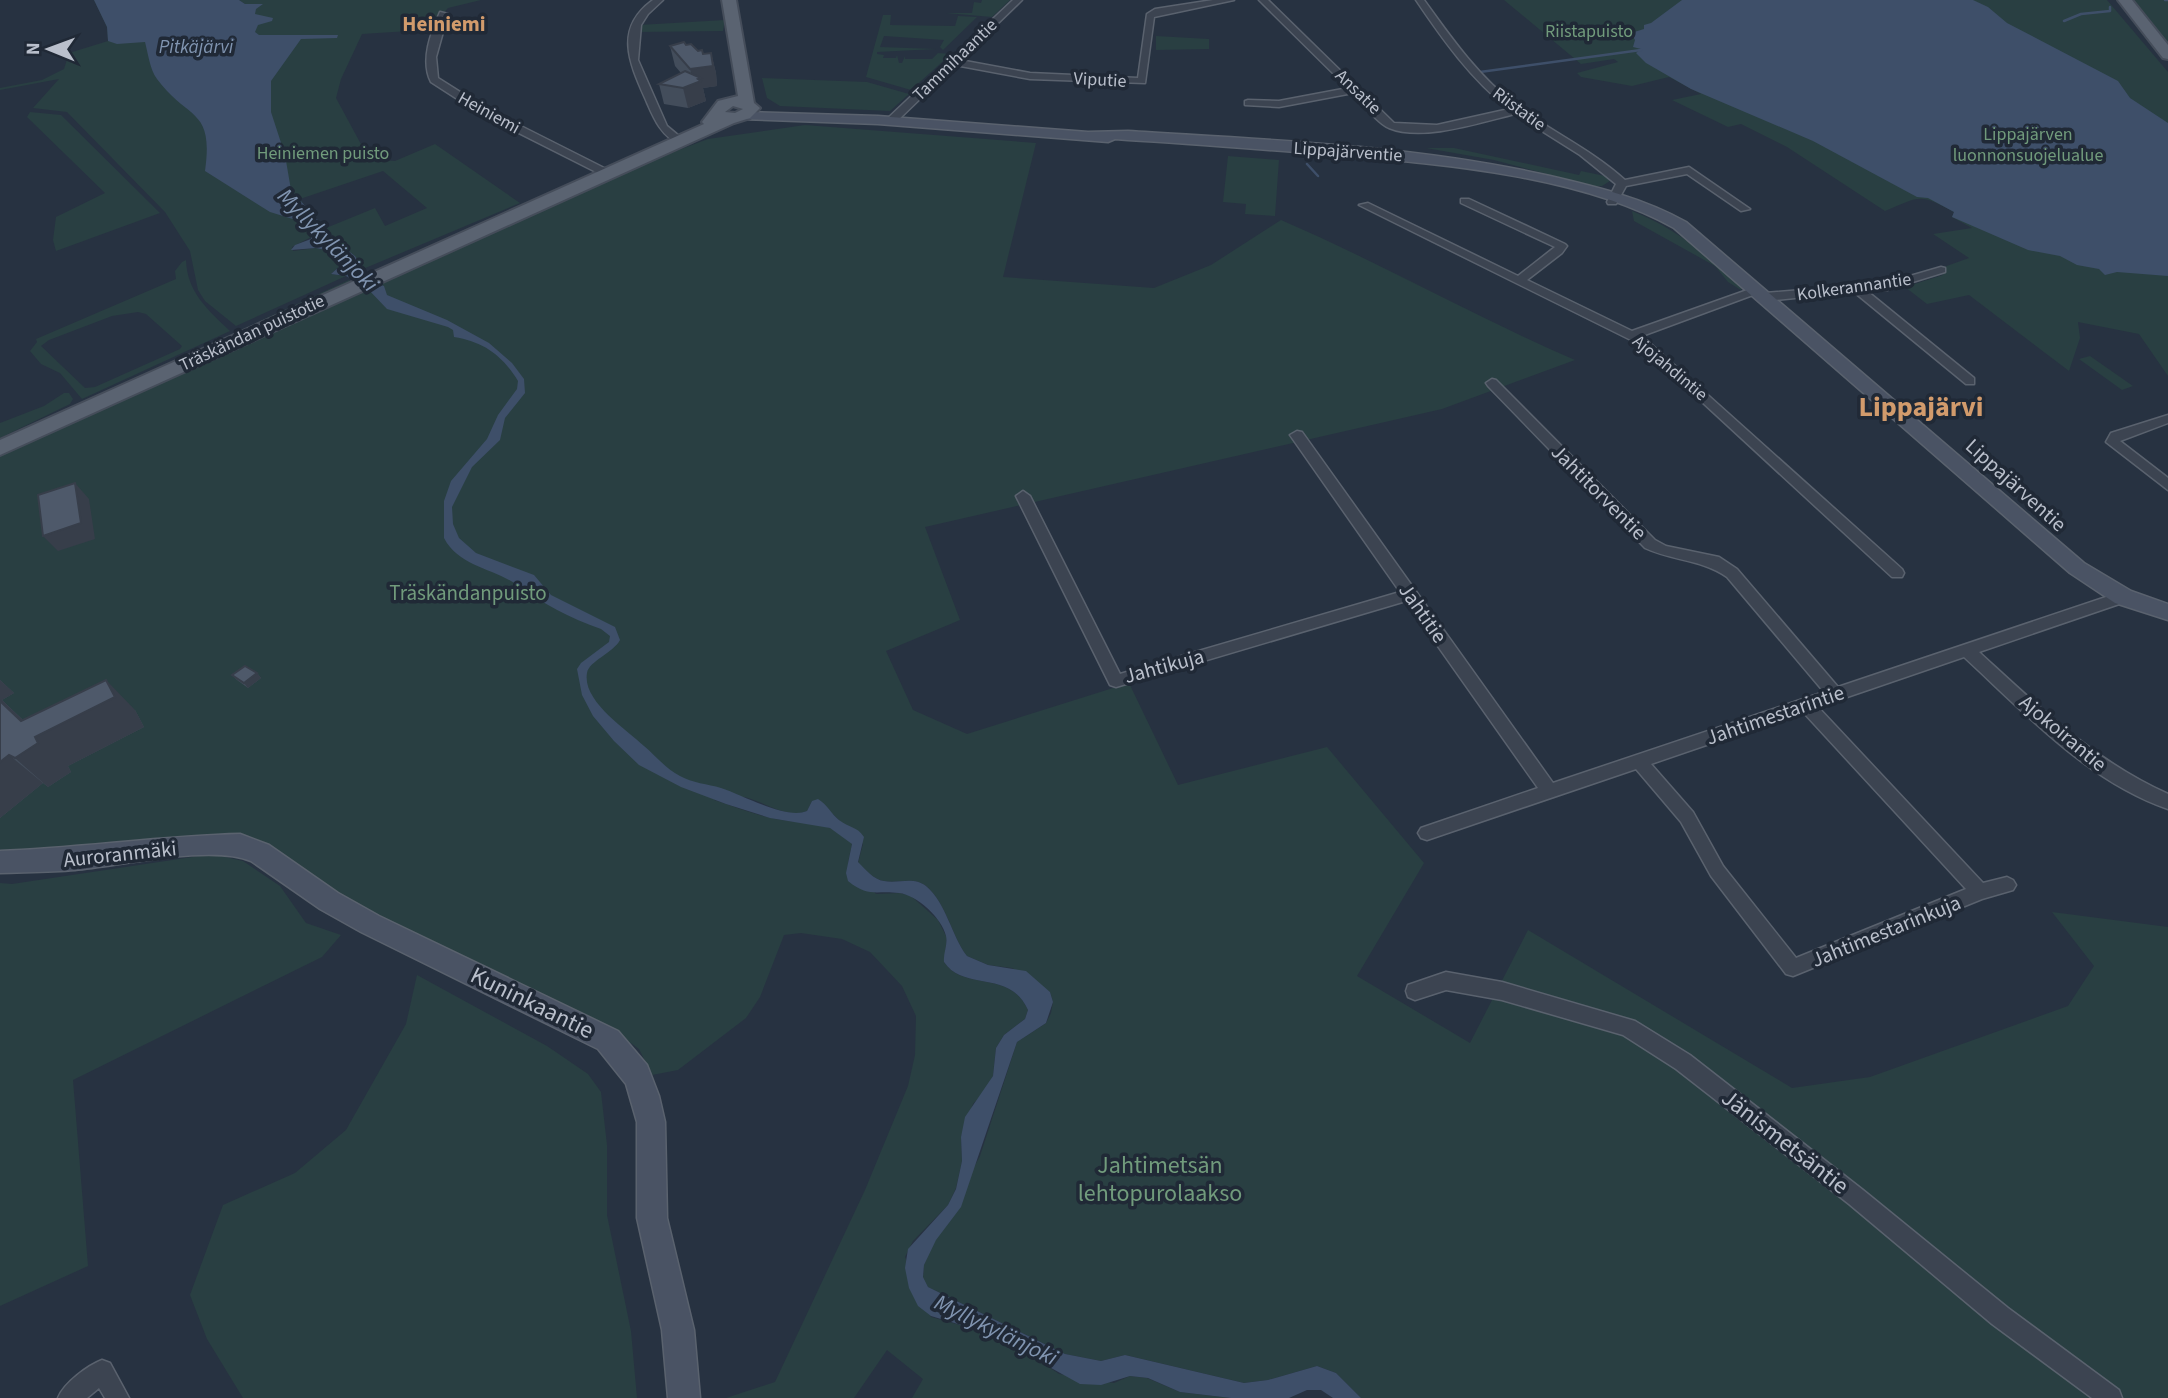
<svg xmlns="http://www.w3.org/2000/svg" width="2168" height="1398" viewBox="0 0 2168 1398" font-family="'Source Sans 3',sans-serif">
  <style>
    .green { fill: #293f42; fill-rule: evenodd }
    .water { fill: #3e4f69 }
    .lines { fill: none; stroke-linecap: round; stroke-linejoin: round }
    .stream { stroke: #3e4f69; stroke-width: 2.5 }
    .street-casing { stroke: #5a626e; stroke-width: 3 }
    .secondary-casing { stroke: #5a626e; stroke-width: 3 }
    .primary-casing { stroke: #454d5a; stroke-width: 4 }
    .street { fill: #3c4451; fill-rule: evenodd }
    .secondary { fill: #4a5364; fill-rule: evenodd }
    .primary { fill: #5a6371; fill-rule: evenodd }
    .wall { fill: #434d5b }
    .shaded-wall { fill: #373e4a }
    .building { fill: #4e596a; stroke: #373e4a; stroke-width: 2 }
    .labels { text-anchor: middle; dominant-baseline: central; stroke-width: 7; stroke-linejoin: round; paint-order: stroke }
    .far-park-label { font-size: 18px; fill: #719b7c; stroke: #202936 }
    .far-street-label { font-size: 18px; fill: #b9bfcb; stroke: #202936 }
    .far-water-label { font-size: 19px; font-style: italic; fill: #8195b1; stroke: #202936 }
    .far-quarter-label { font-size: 21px; font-weight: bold; fill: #d29b6c; stroke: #202936 }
    .street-label { font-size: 21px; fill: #b9bfcb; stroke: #202936 }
    .park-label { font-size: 21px; fill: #719b7c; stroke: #202936 }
    .water-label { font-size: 23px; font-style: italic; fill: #8195b1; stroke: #202936 }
    .near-street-label { font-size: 24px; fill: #b9bfcb; stroke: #202936 }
    .near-park-label { font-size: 24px; fill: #719b7c; stroke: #202936 }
    .district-label { font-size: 28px; font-weight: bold; fill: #d29b6c; stroke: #202936 }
  </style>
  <rect width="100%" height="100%" fill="#273241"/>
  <path class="green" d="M94,0L245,4L239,0H481L448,8L438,19L411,21L409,31L362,34L341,79L336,98L369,159L395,161L435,144L520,203L363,269C353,252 338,243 326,228L375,208L385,226L427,208L383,171L300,199L309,212L297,220L308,227L313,236L292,247L293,251L316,248L330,251L332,259L340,266L331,274L346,276L236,326L205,301L198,290L190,251L165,212L67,112L33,108L59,79L0,90V88L42,80L64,69L69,53L108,41L107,27Z
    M982,0H1010L992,17L946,13H972L974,2L981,3Z
    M1504,0H2107L2168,72V376L2139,334L2078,322L2080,338L2069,371L1969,295L1927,304L1905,287L1943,275L1941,268L1969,258L1933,234L1972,228L1952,217L1954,212C1919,193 1921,196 1885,211L1787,147L1741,124L1728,127L1672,100L1701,94L1669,77L1632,86L1581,77L1577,73L1618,62L1614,59L1581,64Z
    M2129,0H2168V49Z
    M883,15H891L890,25L955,26L958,16L977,17L943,50L940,47L944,40L884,36L880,47L936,49L877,52V54L884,55L883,58H896L897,55L899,63H902L905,56V59H932L938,53L951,54L911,90L866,77Z
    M725,20L723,31L637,32L639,25Z
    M1156,36L1209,39V49L1156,50Z
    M762,78L867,82L909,94L890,111L780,106L767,98Z
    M30,112L61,115L160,213L56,251L53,240L56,217L105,193L27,117Z
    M805,125L1036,143L1003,277L1154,288L1211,265L1281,220C1381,263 1475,317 1575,360L1442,409L925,527L960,620L886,651L913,710L967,734L1129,683L1178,785L1327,747L1424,863L1357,976L1470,1043L1528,930L1792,1088L1870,1077L2068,1006L2094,966L2052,912L2168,927V1398H1361L1336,1373L1317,1366L1268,1380L1244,1383L1125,1355L1101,1361L1065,1354L928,1287L923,1278L924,1265L930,1250L980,1156L1017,1042L1046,1023L1051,1013L1053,1002L1050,992L1012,968L988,965L967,956C951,935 947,904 926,886C913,876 898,884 884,881C874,880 865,869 858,863L863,844C846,828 834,811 812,801L807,811C788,819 766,803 748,798C739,795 724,799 714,800C733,806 752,814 772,818C797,825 836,819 852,844L848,863L876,894L900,893L911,896L938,920L947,938L944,962C964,992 1010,969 1028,1010L1025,1019L1004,1035L996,1048L993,1076L986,1089L973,1104L961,1137L962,1161L956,1188L948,1205L913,1241L905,1257L931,1317L988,1333L1034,1357L1059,1374L1114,1383L1130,1376L1147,1378L1180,1392L1231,1398H912L923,1379L887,1350L854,1398H726L775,1382L865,1190L908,1086L915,1055L916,1016L902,986L870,952L842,939L801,933L784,935L760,997L746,1018L678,1070L652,1075L639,1049L617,1033L358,905L259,842L0,854V455L644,163L708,139Z
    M1426,148H1454L1579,175L1581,171L1605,176L1610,181L1602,186H1592L1494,160Z
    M1228,156L1279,160L1275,216L1245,214L1246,204L1223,202Z
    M1632,211C1676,228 1707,255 1742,286L1741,290L1728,282L1715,266L1634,221Z
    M186,260C187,292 208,310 230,331L82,399L60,373L41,364L30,351L37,342L36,339L176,279L175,271L182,262ZM138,312L146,314L182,346L180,349L95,387L85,388L41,346L49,340L112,316Z
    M349,280L351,282L89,400Z
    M2090,356L2133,386L2122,390L2079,359Z
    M64,393H69L73,399L70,404L0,438V423L44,406Z
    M199,856H221L243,861L280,886L306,923L341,935L322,957L73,1080L88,1266L0,1306V883L12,884Z
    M417,975L547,1046L588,1074L601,1092L607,1145V1215L631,1331L637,1398H243L207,1339L190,1295L223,1205L295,1173L346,1130L406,1024Z"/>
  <path class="water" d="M94,0H239L245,4H263L256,9L255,14L273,18L272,21L258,25L255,32L259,35H338L337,38L301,39L271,81V112L285,155L291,190L338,243L355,256L371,281L384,286L387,295L447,320L489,343L512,363L524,379L525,393L505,418L500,440L472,467L452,507L453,524L459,538L476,553L534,575L551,595L615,627L620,640C613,653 589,661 587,673C582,701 626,729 644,746C656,756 666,769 680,776C692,783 708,784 721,788C743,795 786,820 807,811L812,801L818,799C828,805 831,814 839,820C849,828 857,826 864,837L858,862C865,869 874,880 884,881C898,884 913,876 926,886C947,904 951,935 967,956L988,965L1026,971L1050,992L1053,1002L1046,1023L1017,1042L961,1207L936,1240L924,1265L923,1277L928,1287L1065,1354L1101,1361L1125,1355L1244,1383L1268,1380L1317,1366L1336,1373L1361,1398H1333L1321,1390H1307L1289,1398H1231L1180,1392L1148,1378L1130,1376L1101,1385L1080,1384L988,1333L931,1316L918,1306L909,1288L905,1268L908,1249L948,1205L956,1189L962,1161L961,1137L965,1117L993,1076L996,1048L1004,1035L1025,1019L1028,1010C1010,969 964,992 944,962C943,953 948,945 946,936C942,918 917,895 899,893C876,890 869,898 848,881L846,873L852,844L830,828L770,818L726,804L681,787L639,765L614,741L593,716L582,695L577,669L581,663L609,642L610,636L601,629C570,618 543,604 517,585C494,568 459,567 444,538V501L451,481L487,439L498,415L517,389L518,381C502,355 484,342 454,337L453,330L448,327L387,309L367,288L346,276L331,274L340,266L332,259L330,251L316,248L291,250L295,245L311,239V231L296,220L270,212L205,171C214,107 188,121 157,79C150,70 148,53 145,42L117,44L108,41L107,27Z
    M1682,0H1973L1988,7L2007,23L2118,81L2130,98L2168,123V276L2117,272L2105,275L2099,269L2077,265L2060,256L2028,250L1952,217L1954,212L1928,198L1917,197L1813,141L1691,89L1646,63L1636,53L1641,49L1633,47L1635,40L1631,33L1644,29V25L1651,23Z"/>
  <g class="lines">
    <path class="stream" d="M2165,0H2168
      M2064,21L2081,14L2110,11V7
      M1480,72L1641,50
      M1307,164L1318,176"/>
    <g class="street-casing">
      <path id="street" d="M653,0H663L648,14L641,25L638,60L667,126L685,141L680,144C660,136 653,116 645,98C629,62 614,28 653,0Z
        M1013,0H1022L960,60L1030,73L1138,78L1147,14L1155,9L1213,0H1234L1154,17L1145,83L1030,79L955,65L895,123H887V119Z
        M1259,0H1268L1394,123L1437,125L1509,109C1471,79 1443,40 1416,0H1424C1452,39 1479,77 1517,106C1552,132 1592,150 1625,180L1689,167L1750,209L1741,211L1687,174L1626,186L1616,204H1608L1607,202L1616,184L1580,155L1515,114C1481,122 1423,142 1389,128C1376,122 1363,103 1353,93L1279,107L1245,105V101L1248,100L1279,101L1348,88Z
        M440,12L448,14L436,57L438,78L487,109L612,172V176H604L479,113L431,82C420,61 431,32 440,12Z
        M1461,199H1469L1565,244L1567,246L1562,253L1527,280L1632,331L1753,288H1761V292L1642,336L1902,569L1904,573L1902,577H1892L1639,344L1359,205L1368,203L1518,276L1555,247L1461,203Z
        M1941,267L1945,268V272L1887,290L1867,291L1974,378V384H1966L1854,292L1765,301L1759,297L1765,293L1886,283Z
        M1492,379L1496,380L1655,540L1666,546L1719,557L1737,569L1838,687L2118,593H2128L2130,597L2128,601L1979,652C2038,706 2094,761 2168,794V809C2087,781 2025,713 1964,657L1818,707L1983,883L2007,877L2013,880L2016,885L2013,890L1982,899L1793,976L1786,974L1711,876L1681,822L1636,769L1427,840L1421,838L1418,833L1421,828L1538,788L1406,601L1116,687L1110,685L1108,681L1016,496L1023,491L1030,496L1120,674L1400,592L1290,435L1297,431L1302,432L1553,783L1824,692L1727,577C1701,559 1673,561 1645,548L1488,386L1486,383ZM1803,712L1966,889L1796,958L1723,866L1693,812L1651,764Z
        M2168,415V423L2120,441L2168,478V490L2106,442L2111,433Z
        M1446,972L1502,982L1635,1021L1690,1055L1863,1190L2008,1308L2119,1390L2122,1398H2092L1992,1324L1849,1204L1676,1069L1623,1035L1502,1000L1446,990L1415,1000L1408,997L1406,991L1408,985Z
        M102,1360L110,1363L129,1398H105L99,1388L87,1398H58C64,1383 87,1366 102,1360Z"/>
    </g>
    <g class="secondary-casing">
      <path id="secondary" d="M745,112L878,116L1088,132L1128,131C1269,140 1413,145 1550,176C1597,187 1643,198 1686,222L2084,563L2131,591L2168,604V620L2115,603L2070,573L1674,228C1580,175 1441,164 1335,155C1266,150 1197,144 1128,140L1115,139L1108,142L878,124L740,119L738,116Z
        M240,834L269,845L338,893L379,916L618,1031L647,1065L659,1096L665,1122L667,1218L694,1330L700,1398H668L662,1330L637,1218V1122L626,1084L598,1049L361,932L320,909L251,861C211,844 121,866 75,870C50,872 25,872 0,873V851C80,848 160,836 240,834Z"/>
    </g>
    <g class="primary-casing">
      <path id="primary" d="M722,0H736L754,103L760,108L750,118L734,123L0,455V440L704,124L702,122L718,101L738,96ZM733,106L743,109L735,113L725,112Z
        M2118,0H2132L2168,45V59L2163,58Z"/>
    </g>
    <use href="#street" class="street"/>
    <use href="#secondary" class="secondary"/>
    <use href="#primary" class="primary"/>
  </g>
  <path class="wall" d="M686,45L698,51L702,50L703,54L711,53L716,73L717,86L703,88L706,101L688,108L664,104L659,84L681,73L675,66L670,46Z
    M257,673L261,678L248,688L237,680L232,675Z
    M0,680L14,693L2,700L23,720L135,710L144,727L68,766L71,772L48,787L43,783L0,818Z"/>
  <path class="shaded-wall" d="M702,50L706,67L711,53L716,73L717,86L703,88L706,101L688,108L683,88L694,84L690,69Z
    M75,483L89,499L95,539L58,551L43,536Z
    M257,673L261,678L248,688L244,683Z
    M0,680L14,693L2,700L38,735L106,680L135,710L144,727L68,766L71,772L48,787L15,758L0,701Z
    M9,755L43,783L0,818V762Z"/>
  <path class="building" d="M684,42L686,45L691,44L698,51L702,50L703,54L711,53L713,66L690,69L670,46Z
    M685,71L701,78L698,79L701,81L683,88L659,84Z
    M75,483L81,523L43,536L38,495Z
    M245,666L257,673L244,683L232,675Z
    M106,680L115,697L35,737L38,743L15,758L9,755L0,762V701L21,721Z"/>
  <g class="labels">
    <g class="far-park-label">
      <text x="1589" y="31">Riistapuisto</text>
      <text x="2028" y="134">Lippajärven<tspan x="2028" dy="21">luonnonsuojelualue</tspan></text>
      <text x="323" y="153">Heiniemen puisto</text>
    </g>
    <g class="far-street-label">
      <text transform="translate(955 60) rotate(-44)">Tammihaantie</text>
      <text transform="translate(1100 80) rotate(3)">Viputie</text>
      <text transform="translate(1358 92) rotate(44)">Ansatie</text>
      <text transform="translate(1519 109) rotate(36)">Riistatie</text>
      <text transform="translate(489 113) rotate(29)">Heiniemi</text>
      <text transform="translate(1348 152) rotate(4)">Lippajärventie</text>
      <text transform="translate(1854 287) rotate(-8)">Kolkerannantie</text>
      <text transform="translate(252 333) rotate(-25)">Träskändan puistotie</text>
      <text transform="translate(1670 368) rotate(40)">Ajojahdintie</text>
    </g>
    <g class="far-water-label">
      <text x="196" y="47">Pitkäjärvi</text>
    </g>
    <g class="far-quarter-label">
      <text x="444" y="24">Heiniemi</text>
    </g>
    <g class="street-label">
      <text transform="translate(2016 485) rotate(42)">Lippajärventie</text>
      <text transform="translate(1599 492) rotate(45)">Jahtitorventie</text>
      <text transform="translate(1423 613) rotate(55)">Jahtitie</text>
      <text transform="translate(1164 666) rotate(-15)">Jahtikuja</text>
      <text transform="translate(1775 715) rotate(-19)">Jahtimestarintie</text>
      <text transform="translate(2063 733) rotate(40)">Ajokoirantie</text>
      <text transform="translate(120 854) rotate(-6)">Auroranmäki</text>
      <text transform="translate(1886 931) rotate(-22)">Jahtimestarinkuja</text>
    </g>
    <g class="park-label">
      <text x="468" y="593">Träskändanpuisto</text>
    </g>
    <g class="water-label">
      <text transform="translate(328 240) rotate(46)">Myllykylänjoki</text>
      <text transform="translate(996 1330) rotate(26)">Myllykylänjoki</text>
    </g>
    <g class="near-street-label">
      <text transform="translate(532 1003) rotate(26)">Kuninkaantie</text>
      <text transform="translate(1785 1142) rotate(38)">Jänismetsäntie</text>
    </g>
    <g class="near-park-label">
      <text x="1160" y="1165">Jahtimetsän<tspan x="1160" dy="28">lehtopurolaakso</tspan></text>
    </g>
    <g class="district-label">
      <text x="1921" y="407">Lippajärvi</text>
    </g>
  </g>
  <g transform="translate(49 49) rotate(271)" stroke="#202936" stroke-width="5" paint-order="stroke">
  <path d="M0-5L12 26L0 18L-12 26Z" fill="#b9bfcb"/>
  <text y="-10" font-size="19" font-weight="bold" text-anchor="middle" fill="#b9bfcb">N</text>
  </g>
</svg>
